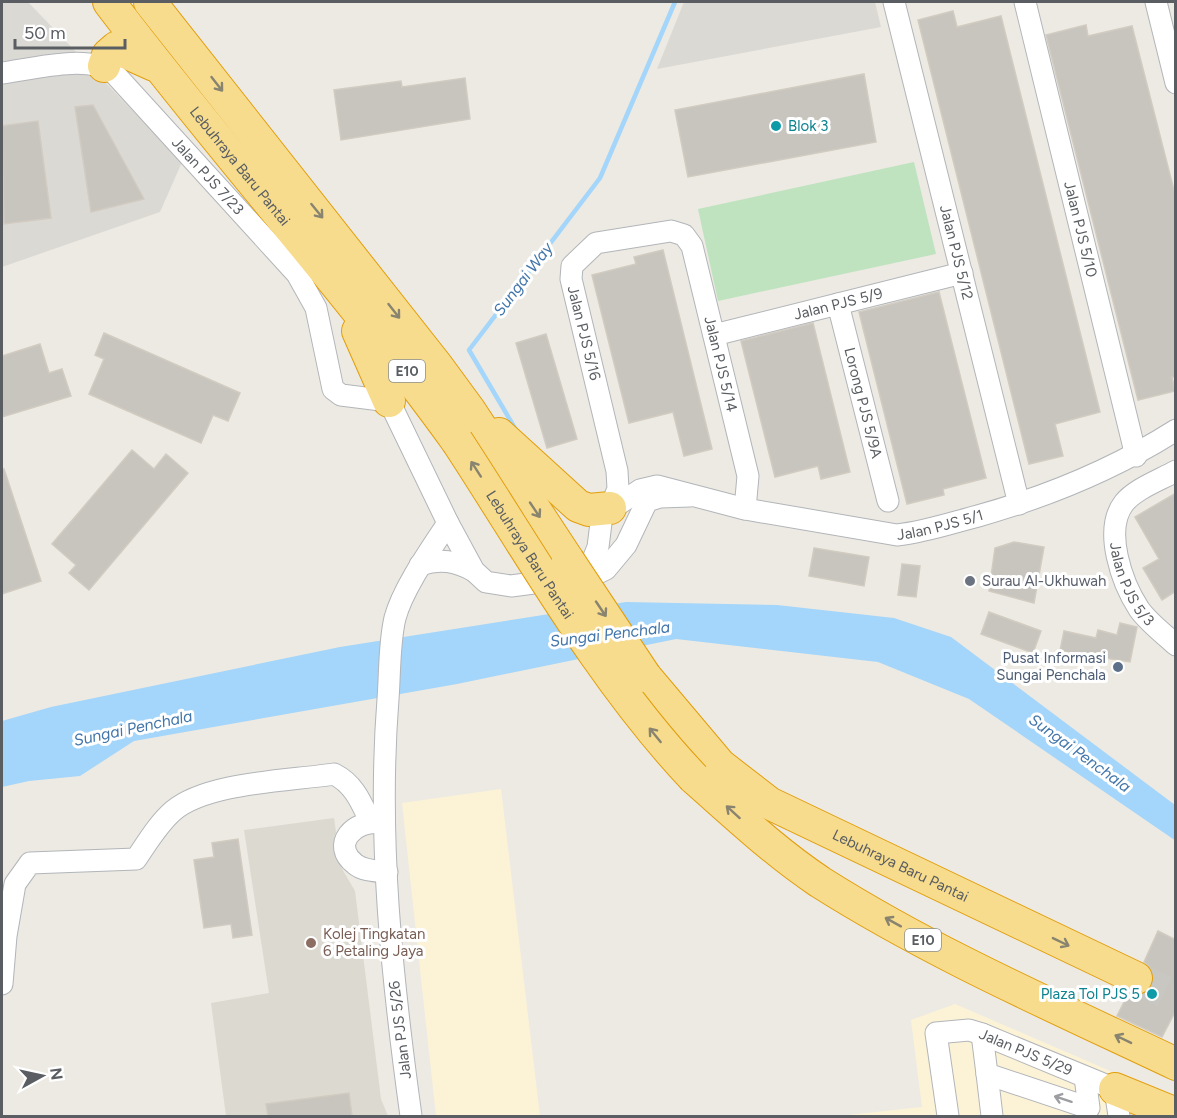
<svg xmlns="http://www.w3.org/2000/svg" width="1177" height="1118" viewBox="0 0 1177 1118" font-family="Figtree,sans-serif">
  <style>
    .commercial { fill: #fcf3d7 }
    .industrial { fill: #dbd9d4 }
    .education { fill: #dcd9d0 }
    .green { fill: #bfe3bf }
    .water { fill: #a4d5fa }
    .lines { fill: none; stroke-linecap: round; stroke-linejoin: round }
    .stream { stroke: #a4d5fa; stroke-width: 4.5 }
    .building { fill: #c8c5bf; stroke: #d1cbc1; stroke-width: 1.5 }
    .highway-tunnel { stroke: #c8c7c2; stroke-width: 32; stroke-dasharray: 32 16; stroke-linecap: butt }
    .minor-casing { stroke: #b2b5b9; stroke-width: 23 }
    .highway-casing { stroke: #e29e0c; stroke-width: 34 }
    .minor { stroke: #fff; stroke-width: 21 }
    .highway { stroke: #f7dc8e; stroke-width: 32 }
    .highway-bridge-casing { stroke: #e29e0c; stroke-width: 34; stroke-linecap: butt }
    .highway-bridge { stroke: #f7dc8e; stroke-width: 32 }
    .oneway { stroke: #89846f }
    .oneway2 { stroke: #9c9ea1 }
    .culture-dot { fill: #0f9aa8; stroke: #fff; stroke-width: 2 }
    .worship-dot { fill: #6b7280; stroke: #fff; stroke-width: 2 }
    .service-dot { fill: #5c6f8a; stroke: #fff; stroke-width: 2 }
    .education-dot { fill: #8d6e63; stroke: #fff; stroke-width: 2 }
    .labels { text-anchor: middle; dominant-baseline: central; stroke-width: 6; stroke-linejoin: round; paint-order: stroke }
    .shield { fill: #fff; stroke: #8c8e91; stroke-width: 1.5 }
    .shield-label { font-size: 14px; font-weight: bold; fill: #5a5e62 }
    .culture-label { font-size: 15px; fill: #0d838f; stroke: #fff; text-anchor: start }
    .street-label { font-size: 15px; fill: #5a5e62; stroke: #fff }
    .worship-label { font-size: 15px; fill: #5b616d; stroke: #fff; text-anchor: start }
    .service-label { font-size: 15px; fill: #4e5e75; stroke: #fff; text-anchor: end }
    .education-label { font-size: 15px; fill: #785e54; stroke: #fff; text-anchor: start }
    .water-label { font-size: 16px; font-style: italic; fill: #4276ab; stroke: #fff }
  </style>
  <rect width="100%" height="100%" fill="#eceae2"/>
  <path class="commercial" d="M501,789L540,1116H436L402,803Z
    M955,1004L1124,1077L1130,1116H839L922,1107L911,1020Z"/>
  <path class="industrial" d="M2,2H28L182,162L160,212L2,267Z
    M684,2H875L881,27L657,69Z"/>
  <path class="education" d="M334,818L341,867L355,891L381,1099L388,1116H226L211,1003L269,993L244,830Z"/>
  <path class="green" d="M914,162L936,254L718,301L698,209Z"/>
  <path class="water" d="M626,602L777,605L894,618L951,637L1175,805L1176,841L969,699L878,662L676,639L457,684L134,741L80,776L29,781L2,787V721L51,707L340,647Z"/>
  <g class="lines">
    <path class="stream" d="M516,430L469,350L600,178L675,2"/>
  </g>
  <path class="building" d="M953,11L957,27L1001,16L1100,412L1055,424L1063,456L1029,464L918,20Z
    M1086,25L1088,36L1132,26L1176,198V377H1172L1175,391L1138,400L1046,35Z
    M864,74L876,142L688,177L675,110Z
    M465,78L470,119L341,140L334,90L401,81L402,87Z
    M93,105L144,199L91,212L75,107Z
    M38,121L51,218L4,224L2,126Z
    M663,250L712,449L684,456L673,412L629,423L592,275L636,264L634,257Z
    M939,292L986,478L943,489L944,495L907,504L859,312Z
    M813,323L850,472L821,479L818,466L775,477L741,341Z
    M104,333L240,393L228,421L213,415L201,443L89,394L104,359L95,355Z
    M546,334L577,439L547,448L516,343Z
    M40,344L49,373L62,369L71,396L2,417V356Z
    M132,450L154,469L166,454L188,473L89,590L69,573L76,565L52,544Z
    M2,469H4L41,581L2,594Z
    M1176,493V591L1162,600L1143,568L1159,559L1135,517Z
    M1014,542L1044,547L1034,603L989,591L995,548Z
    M814,548L869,557L864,586L809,576Z
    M902,564L920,566L916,597L898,595Z
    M989,612L1041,631L1033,653L981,634Z
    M1120,623L1137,627L1130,662L1060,651L1064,631L1096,638L1098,630L1117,635Z
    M238,839L252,935L233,938L231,924L204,928L194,860L214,857L212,843Z
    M1158,931L1176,940V1010L1162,1037L1117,1016L1128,994L1137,996L1146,993L1152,985L1154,977L1151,968L1144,962Z
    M349,1093L352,1116H268L266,1104Z"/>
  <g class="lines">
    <path class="highway-tunnel" d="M1136,978L1176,997"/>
    <g class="minor-casing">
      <g id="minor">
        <path id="s1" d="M894,2L1019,504"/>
        <path id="s2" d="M1025,2L1136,456"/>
        <path d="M1156,2L1176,83"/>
        <path id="s3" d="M2,73C32,69 88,54 113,72L297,274L316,308L333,389L341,395L389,401L448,523L474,571L486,582L511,586L594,575L606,569L626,545L647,501L660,497L690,496"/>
        <path id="s4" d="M838,304L888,501"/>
        <path id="s5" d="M714,335L962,273"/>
        <path id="s6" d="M1176,471C1160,480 1135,489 1124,503C1103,530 1122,583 1139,609C1148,622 1164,634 1176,645"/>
        <path id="s7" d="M610,508L618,489L617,471L571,279L572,266L596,243L671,231L684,235L692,246L748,476L745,509"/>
        <path d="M420,565C440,558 456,561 474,571"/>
        <path id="s8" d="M576,579L592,562L598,547L602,515L640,490L657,486L745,509L897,535C925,532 951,523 978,516C1049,496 1113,470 1176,430"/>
        <path d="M381,823C354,819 330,845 355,864C363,871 377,871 387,872"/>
        <path d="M2,984L6,936L15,884L30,863L136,859C147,843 158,824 173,811C207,782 289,781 334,774C354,784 361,802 370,821"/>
        <path d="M982,1034L987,1074L1089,1108L1085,1077"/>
        <path d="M987,1074L992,1116"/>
        <path d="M411,1116C392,979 377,838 388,699C390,673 389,643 395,618C403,588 431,549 448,523"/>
        <path id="s9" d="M948,1116L936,1033L969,1030L982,1034L1115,1089L1119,1116"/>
      </g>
    </g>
    <g class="highway-casing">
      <g id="highway">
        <path id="s10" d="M109,2C222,151 347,289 457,441"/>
        <path d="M150,2L437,366L470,411L568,560"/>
        <path d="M104,66L108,55L116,48L154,65"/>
        <path d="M358,331L389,401"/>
        <path d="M499,434L578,506L589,510L610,508"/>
        <path id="s11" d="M645,676L720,765L769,803L1136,978"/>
        <path d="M694,778C735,814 775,852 820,882C932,953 1056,1007 1176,1064"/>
        <path d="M1115,1089L1176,1114"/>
      </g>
    </g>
    <use href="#minor" class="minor"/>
    <use href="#highway" class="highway"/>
    <g class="highway-bridge-casing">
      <g id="highway-bridge">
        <path id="s12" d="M457,441C531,554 601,680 694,778"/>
        <path d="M568,560L645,676"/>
      </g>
    </g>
    <use href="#highway-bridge" class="highway-bridge"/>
  </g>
  <defs><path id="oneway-shaft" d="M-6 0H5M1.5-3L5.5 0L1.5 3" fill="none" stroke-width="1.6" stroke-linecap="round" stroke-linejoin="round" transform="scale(1.5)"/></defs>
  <g class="oneway">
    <use href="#oneway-shaft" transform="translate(217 84) rotate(52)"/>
    <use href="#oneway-shaft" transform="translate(317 211) rotate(51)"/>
    <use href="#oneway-shaft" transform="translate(394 311) rotate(52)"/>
    <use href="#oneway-shaft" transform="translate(476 469) rotate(-123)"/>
    <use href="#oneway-shaft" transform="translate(535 510) rotate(56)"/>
    <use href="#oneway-shaft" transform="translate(601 609) rotate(56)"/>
    <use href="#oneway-shaft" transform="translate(655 735) rotate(-129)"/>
    <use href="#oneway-shaft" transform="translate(733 812) rotate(-138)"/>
    <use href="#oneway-shaft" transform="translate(893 922) rotate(-151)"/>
    <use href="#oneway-shaft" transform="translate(1061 942) rotate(26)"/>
    <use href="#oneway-shaft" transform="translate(1123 1039) rotate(-154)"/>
  </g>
  <use class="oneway2" href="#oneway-shaft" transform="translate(1063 1099) rotate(-162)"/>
  <g class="culture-dot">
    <circle cx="776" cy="126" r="6"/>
    <circle cx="1152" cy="994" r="6"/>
  </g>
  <circle class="worship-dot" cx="970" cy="581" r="6"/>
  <circle class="service-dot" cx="1118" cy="667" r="6"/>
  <circle class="education-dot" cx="311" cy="943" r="6"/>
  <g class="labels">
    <g class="shield">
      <rect x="389" y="360" width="36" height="22" rx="4.5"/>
      <rect x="905" y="929" width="36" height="22" rx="4.5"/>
    </g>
    <g class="shield-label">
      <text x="407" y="371">E10</text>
      <text x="923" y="940">E10</text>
    </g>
    <g class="culture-label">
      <text x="788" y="126">Blok 3</text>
      <text x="1140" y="994" text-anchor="end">Plaza Tol PJS 5</text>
    </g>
    <g class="street-label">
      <text stroke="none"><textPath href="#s10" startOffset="210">Lebuhraya Baru Pantai</textPath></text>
      <text stroke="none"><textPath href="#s3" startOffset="254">Jalan PJS 7/23</textPath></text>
      <text stroke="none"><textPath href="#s2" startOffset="234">Jalan PJS 5/10</textPath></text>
      <text stroke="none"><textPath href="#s1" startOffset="258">Jalan PJS 5/12</textPath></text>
      <text stroke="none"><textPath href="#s5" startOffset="128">Jalan PJS 5/9</textPath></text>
      <text transform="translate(584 333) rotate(76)">Jalan PJS 5/16</text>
      <text stroke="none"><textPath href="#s7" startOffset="507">Jalan PJS 5/14</textPath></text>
      <text stroke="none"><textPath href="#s4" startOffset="102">Lorong PJS 5/9A</textPath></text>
      <text stroke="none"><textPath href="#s8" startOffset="424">Jalan PJS 5/1</textPath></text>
      <text stroke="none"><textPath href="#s12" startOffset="135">Lebuhraya Baru Pantai</textPath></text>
      <text stroke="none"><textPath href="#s6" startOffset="148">Jalan PJS 5/3</textPath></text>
      <text stroke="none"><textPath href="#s11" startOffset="324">Lebuhraya Baru Pantai</textPath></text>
      <text transform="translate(400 1030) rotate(-97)">Jalan PJS 5/26</text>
      <text stroke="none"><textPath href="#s9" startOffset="178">Jalan PJS 5/29</textPath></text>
    </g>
    <g class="worship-label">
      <text x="982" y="581">Surau Al-Ukhuwah</text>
    </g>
    <g class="service-label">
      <text x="1106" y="658">Pusat Informasi<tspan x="1106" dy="17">Sungai Penchala</tspan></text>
    </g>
    <g class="education-label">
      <text x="323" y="934">Kolej Tingkatan<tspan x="323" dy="17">6 Petaling Jaya</tspan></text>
    </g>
    <g class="water-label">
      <text transform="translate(523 279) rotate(-53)">Sungai Way</text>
      <text transform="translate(610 634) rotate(-7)">Sungai Penchala</text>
      <text transform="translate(133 728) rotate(-12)">Sungai Penchala</text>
      <text transform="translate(1080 753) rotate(36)">Sungai Penchala</text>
    </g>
  </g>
  <rect width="1177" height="1118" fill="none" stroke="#5a5e62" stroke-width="6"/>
  <g transform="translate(42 1076) rotate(82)" stroke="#ffffff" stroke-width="4.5" paint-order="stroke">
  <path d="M0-4.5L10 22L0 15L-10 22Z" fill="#5a5e62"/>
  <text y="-9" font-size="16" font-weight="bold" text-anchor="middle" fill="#5a5e62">N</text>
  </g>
  <path d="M15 39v9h110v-9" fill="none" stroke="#5a5e62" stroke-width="3"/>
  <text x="24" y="39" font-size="18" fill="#5a5e62" stroke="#ffffff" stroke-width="4.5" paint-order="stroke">50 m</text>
</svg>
